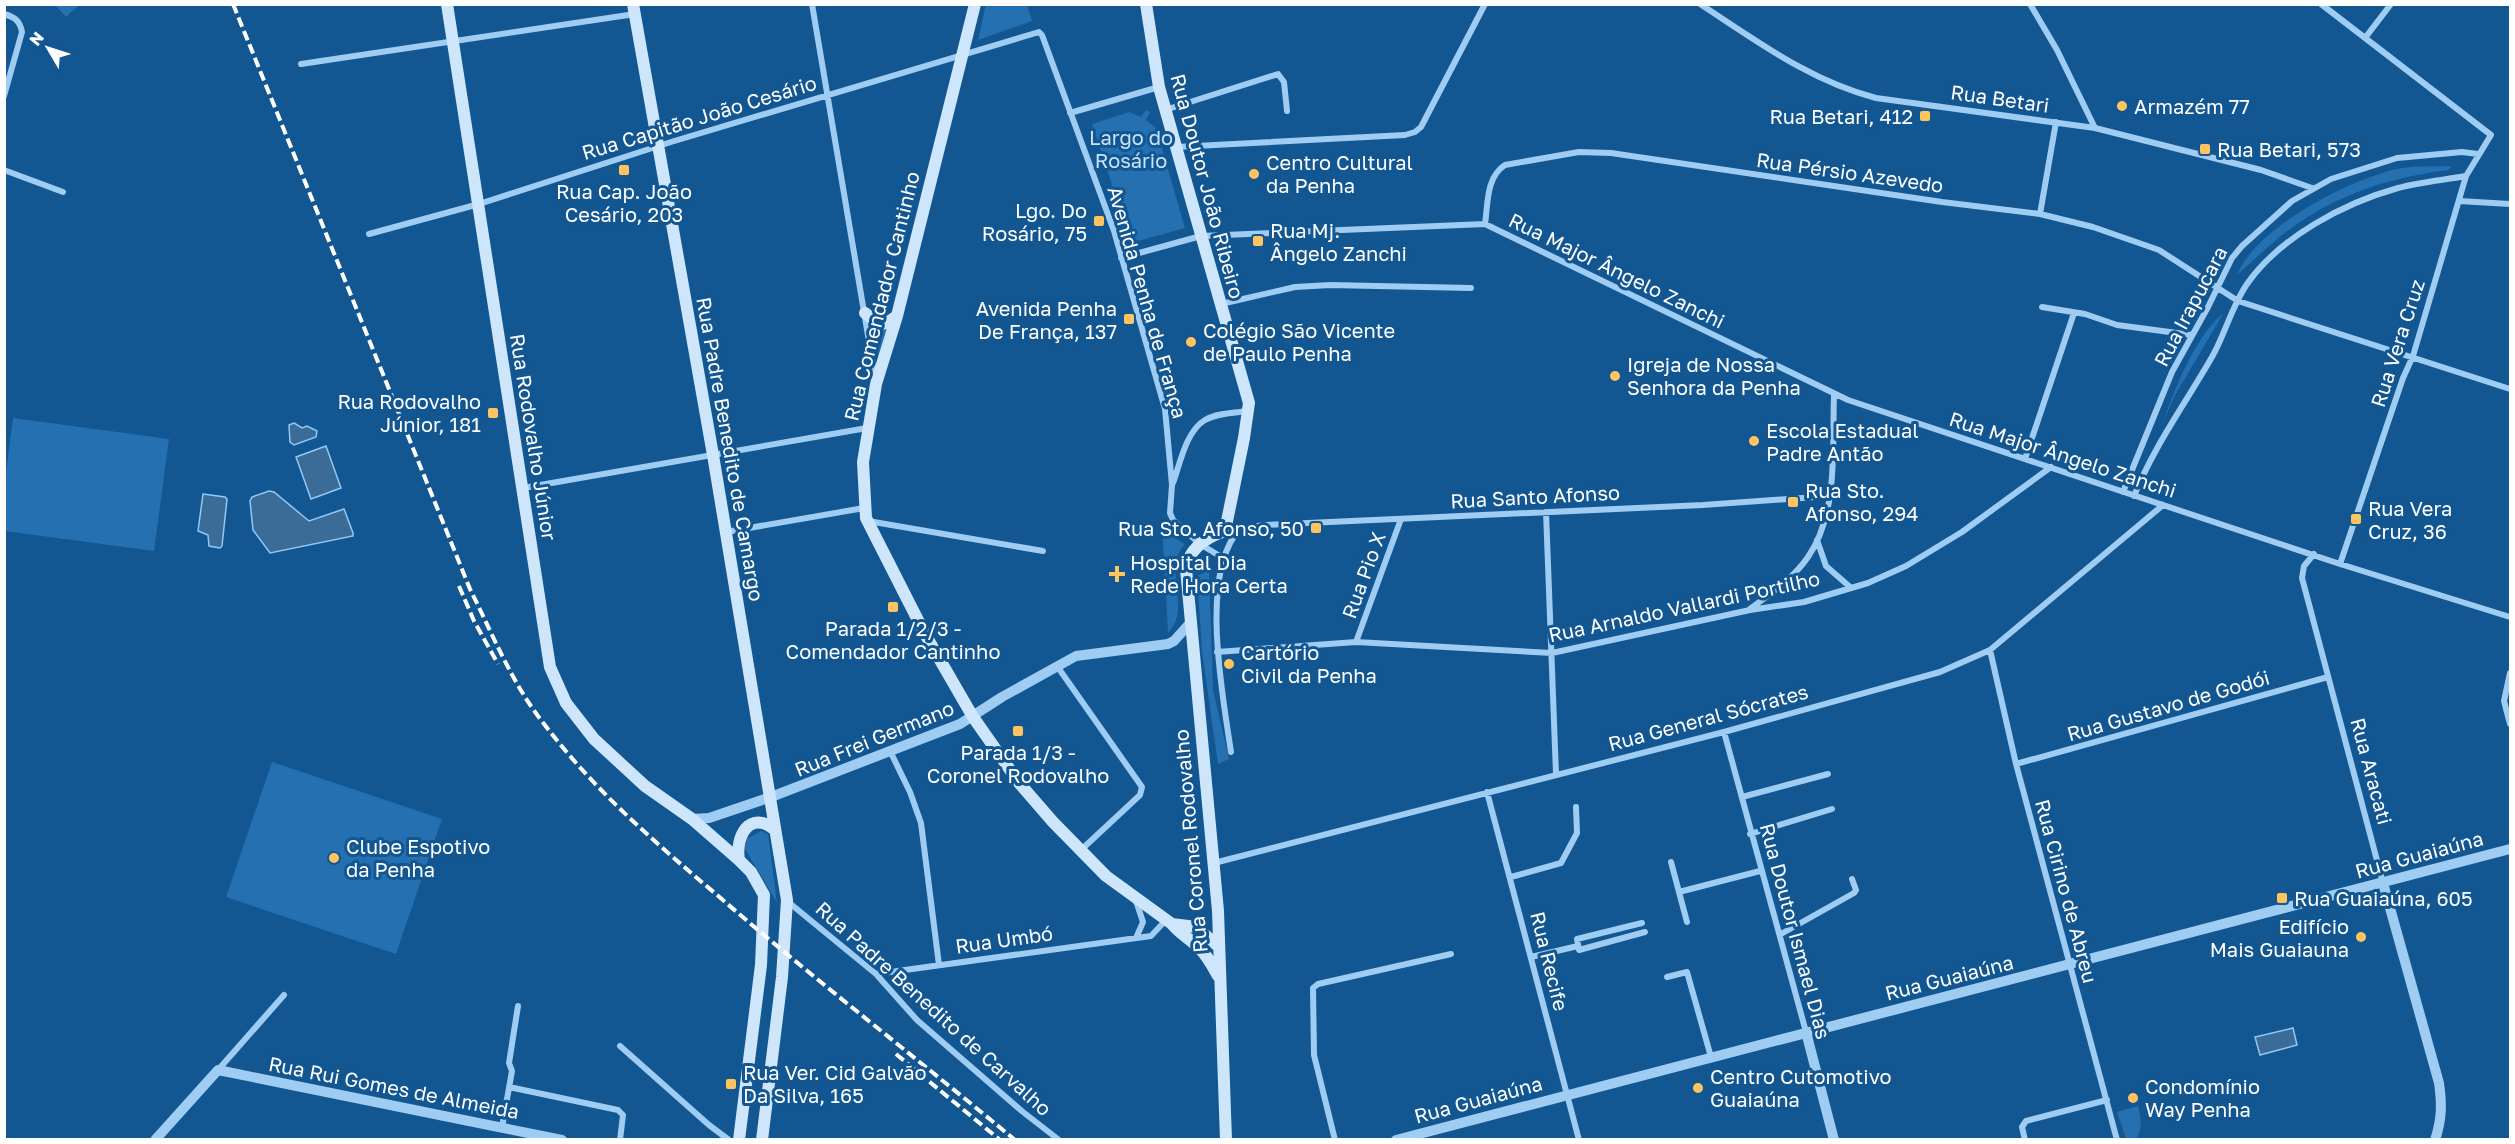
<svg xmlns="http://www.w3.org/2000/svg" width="2515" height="1144" viewBox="0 0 2515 1144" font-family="'Golos Text',sans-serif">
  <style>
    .green { fill: #2470b1 }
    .water { fill: #3b6c98; stroke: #91c9f6; stroke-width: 1.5 }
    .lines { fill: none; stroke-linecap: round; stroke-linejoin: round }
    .minor { stroke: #9fccf2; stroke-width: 6 }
    .tertiary { stroke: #9fccf2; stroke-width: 10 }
    .secondary { stroke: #cee6fc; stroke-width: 12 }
    .rail { stroke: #fff; stroke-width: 4; stroke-dasharray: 10 4.5; stroke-linecap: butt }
    .poi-dot { fill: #ffc360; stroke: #125692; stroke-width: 2 }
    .labels { text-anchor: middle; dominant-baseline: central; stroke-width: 6; stroke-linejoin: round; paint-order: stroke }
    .street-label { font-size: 20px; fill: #fff; stroke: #125692 }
    .poi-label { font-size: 20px; fill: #fff; stroke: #125692; text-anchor: start }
    .park-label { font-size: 20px; fill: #c6e4fd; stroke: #125692 }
  </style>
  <rect width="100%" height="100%" fill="#125692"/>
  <path class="green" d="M986,4L1027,5L1032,21L978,40Z
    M55,5H79L66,17Z
    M1146,110L1150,112L1146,120L1156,128L1185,228L1131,243L1092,124L1129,112L1141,117Z
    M2452,166L2448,170C2386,178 2332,196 2282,235C2266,248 2252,262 2237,275C2255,228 2350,179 2397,169C2415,165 2434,167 2452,166Z
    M2223,314L2174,397L2163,423C2172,394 2198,331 2223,314Z
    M872,326H889L879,361Z
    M13,418L169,439L154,551L5,531V480Z
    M1162,525L1173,537L1185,544C1161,570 1193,608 1168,633Z
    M1209,570L1213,690L1229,759L1218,764L1202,651L1197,576Z
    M272,762L442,819L396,954L226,897Z
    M761,831L768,834L777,903L745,849L747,839Z
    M2138,1106C2141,1119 2143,1128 2136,1139H2126L2117,1112Z"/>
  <path class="water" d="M294,423L302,428L307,426L317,431L316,437L294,445L290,442L289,425Z
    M326,446L341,488L311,499L296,457Z
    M269,491L274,492L309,521L344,509L353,533V536L270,553L253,530L250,501L252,497Z
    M203,494L225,497L227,499L222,546L220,548L209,546L208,535L198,531Z
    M2293,1028L2297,1045L2260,1055L2255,1037Z"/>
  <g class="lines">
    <path class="minor" d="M812,4L875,377
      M1700,4C1757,41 1810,81 1876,98L2095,128L2261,170L2312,188
      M2030,4L2057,50L2095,128
      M2321,4L2491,135L2466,176L2413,356L2403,378L2340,564
      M4,14C15,17 20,21 22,32L4,96
      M2365,38L2391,4
      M301,64L635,14
      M1165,110L1278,74L1284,82L1287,111
      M1070,113L1159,87
      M1176,147L1405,135L1415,132L1421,127L1485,4
      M4,170L63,192
      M2459,201L2510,204
      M2040,214L2056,122
      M1485,224C1488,204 1486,177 1505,165L1579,152L1611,153L1942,202L2040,214L2093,227L2159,250L2238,301L2510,389
      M369,234L479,204L671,142L1039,32L1042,35L1114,231L1165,409L1172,485L1170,513L1173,520L1200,544L1223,558
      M1121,258L1201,236L1485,224L1848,400L2340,564L2510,617
      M1221,304L1295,287L1330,285L1471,288
      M2042,307L2085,314L2117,325L2192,335
      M2025,459L2074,313
      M1173,483C1180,464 1186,431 1205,420C1217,413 1234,413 1248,411
      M523,488L867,428
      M2123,492L2172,372L2208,307L2232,258L2242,246L2292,201L2331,179L2397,158L2462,152L2478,154
      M2134,496C2154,446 2185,404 2212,357C2225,334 2232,306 2247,284C2280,237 2344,203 2398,188C2420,182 2444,180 2466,176
      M1546,512L1556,774
      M868,521L1043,551
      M1226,531L1264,525L1703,505L1830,496
      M726,532L864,508
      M1817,540L1826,566L1850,587
      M2314,554L2304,566L2302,578L2383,883
      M1750,609C1771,593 1793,579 1808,557C1839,512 1832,448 1834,395
      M1356,642L1401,519
      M1990,650L2016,764L2117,1140
      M1217,652L1356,642L1552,653L1750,610L1804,602L1868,583L1906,566L1962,532L2051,467
      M1057,666L1142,787L1140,795L1081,850
      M2510,673L2504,701L2510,724
      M1724,732L1806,1032
      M1231,752C1223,697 1198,570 1241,528
      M891,753L910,792L921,823L939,965
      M2016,764L2328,677
      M1487,792L1579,1140
      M1742,797L1828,774
      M1750,834L1832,809
      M1671,862L1687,922
      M1214,863L1724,732L1940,672L1990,650L2163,505
      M1511,877L1561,863L1577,833L1576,807
      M1679,892L1760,871
      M787,901L876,974L917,1020L1023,1112L1059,1140
      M1642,923L1577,939L1579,950L1645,932
      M1781,934L1854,893L1856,890L1852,879
      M1136,938L1143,922L1136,901
      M1531,957L1578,946
      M876,974L1151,936L1166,920
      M1667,977L1687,972L1711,1057
      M620,1046L709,1125L729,1140
      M218,1070L284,995
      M509,1087L618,1110L623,1115L620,1140
      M502,1127L512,1071L509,1063L518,1006
      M1335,1140L1314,1055L1313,988L1318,984L1451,954
      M2025,1140L2022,1127L2026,1121L2107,1100"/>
    <path class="tertiary" d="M692,819L709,818L771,797L960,724L1002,697L1076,656L1168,644L1174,641L1191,622
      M2383,883L2439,1083C2442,1104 2442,1119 2435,1140
      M1806,1032L1834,1140
      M155,1140L218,1070L562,1140
      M1396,1140L2510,849"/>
    <path class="secondary" d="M447,4L550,667L566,703L594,739L645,786L692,819L739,860L751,872L764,895L761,965L739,1140
      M633,4L713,455L787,900L782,977L762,1140
      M975,4L897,316L876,384L863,462L866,518L925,634L973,717L1020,784L1053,822L1106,876L1172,924C1180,934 1189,938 1198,947C1207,955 1212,965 1218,976
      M1146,4L1159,87L1249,403L1244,438L1225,531C1207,537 1189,548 1186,569L1218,911L1226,1140
      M865,313L879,324L887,323L897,316
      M739,860C735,836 750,809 775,830
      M1172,924L1196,927L1219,947"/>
    <path class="rail" d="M233,4L470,589C492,633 511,681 541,720C595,792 656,843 724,901C819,983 919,1060 1015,1140
      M459,586L474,621L498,664
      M896,1054L1000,1140"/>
  </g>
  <g class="poi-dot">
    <circle cx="2122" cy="106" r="6"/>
    <rect x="1919" y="110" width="12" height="12" rx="3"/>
    <rect x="2199" y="143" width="12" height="12" rx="3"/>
    <rect x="618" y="164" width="12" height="12" rx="3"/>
    <circle cx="1254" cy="174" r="6"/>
    <rect x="1093" y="215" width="12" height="12" rx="3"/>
    <rect x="1252" y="235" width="12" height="12" rx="3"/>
    <rect x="1123" y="313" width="12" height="12" rx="3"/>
    <circle cx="1191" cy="342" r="6"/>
    <circle cx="1615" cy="376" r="6"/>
    <rect x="487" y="407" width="12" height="12" rx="3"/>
    <circle cx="1754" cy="441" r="6"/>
    <rect x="1787" y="496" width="12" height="12" rx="3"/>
    <rect x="2350" y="513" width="12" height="12" rx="3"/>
    <rect x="1310" y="522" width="12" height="12" rx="3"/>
    <path d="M1114 565h6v6h6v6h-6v6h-6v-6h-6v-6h6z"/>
    <rect x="887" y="601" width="12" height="12" rx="3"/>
    <circle cx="1229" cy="664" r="6"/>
    <rect x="1012" y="725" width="12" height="12" rx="3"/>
    <circle cx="334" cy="858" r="6"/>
    <rect x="2276" y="892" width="12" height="12" rx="3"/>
    <circle cx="2361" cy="937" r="6"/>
    <rect x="725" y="1078" width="12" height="12" rx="3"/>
    <circle cx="1698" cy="1088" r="6"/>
    <circle cx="2133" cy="1098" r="6"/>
  </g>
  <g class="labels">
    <g class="street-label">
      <text transform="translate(2000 98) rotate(8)">Rua Betari</text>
      <text transform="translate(699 117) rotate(-17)">Rua Capitão João Cesário</text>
      <text transform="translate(1850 172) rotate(8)">Rua Pérsio Azevedo</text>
      <text transform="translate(1208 186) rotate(75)">Rua Doutor João Ribeiro</text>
      <text transform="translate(1617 270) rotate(26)">Rua Major Ângelo Zanchi</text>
      <text transform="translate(881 296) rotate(-76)">Rua Comendador Cantinho</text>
      <text transform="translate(1148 302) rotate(74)">Avenida Penha de França</text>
      <text transform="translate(2190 306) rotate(-62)">Rua Irapucara</text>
      <text transform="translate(2397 343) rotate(-72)">Rua Vera Cruz</text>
      <text transform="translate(534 437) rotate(81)">Rua Rodovalho Júnior</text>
      <text transform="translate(731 449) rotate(80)">Rua Padre Benedito de Camargo</text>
      <text transform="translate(2063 454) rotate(18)">Rua Major Ângelo Zanchi</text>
      <text transform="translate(1535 496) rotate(-3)">Rua Santo Afonso</text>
      <text transform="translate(1363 575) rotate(-70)">Rua Pio X</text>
      <text transform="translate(1684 606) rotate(-12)">Rua Arnaldo Vallardi Portilho</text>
      <text transform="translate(2168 705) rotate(-16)">Rua Gustavo de Godói</text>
      <text transform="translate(1708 717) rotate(-15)">Rua General Sócrates</text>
      <text transform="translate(874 738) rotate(-22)">Rua Frei Germano</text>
      <text transform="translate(2372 771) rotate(75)">Rua Aracati</text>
      <text transform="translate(1190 841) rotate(-95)">Rua Coronel Rodovalho</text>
      <text transform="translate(2419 854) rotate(-15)">Rua Guaiaúna</text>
      <text transform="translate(2067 891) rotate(75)">Rua Cirino de Abreu</text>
      <text transform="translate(1796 931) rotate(75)">Rua Doutor Ismael Dias</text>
      <text transform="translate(1004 939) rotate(-8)">Rua Umbó</text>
      <text transform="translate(1550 961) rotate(76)">Rua Recife</text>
      <text transform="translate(1949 977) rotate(-14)">Rua Guaiaúna</text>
      <text transform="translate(934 1008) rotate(42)">Rua Padre Benedito de Carvalho</text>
      <text transform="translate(394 1087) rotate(11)">Rua Rui Gomes de Almeida</text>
      <text transform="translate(1478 1099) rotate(-15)">Rua Guaiaúna</text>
    </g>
    <g class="poi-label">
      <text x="2134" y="106">Armazém 77</text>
      <text x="1913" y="116" text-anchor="end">Rua Betari, 412</text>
      <text x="2217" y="149">Rua Betari, 573</text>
      <text x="1266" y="162">Centro Cultural<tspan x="1266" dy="23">da Penha</tspan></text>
      <text x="624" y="191" text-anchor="middle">Rua Cap. João<tspan x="624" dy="23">Cesário, 203</tspan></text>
      <text x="1087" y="210" text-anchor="end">Lgo. Do<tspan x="1087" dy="23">Rosário, 75</tspan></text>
      <text x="1270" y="230">Rua Mj.<tspan x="1270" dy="23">Ângelo Zanchi</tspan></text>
      <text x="1117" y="308" text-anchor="end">Avenida Penha<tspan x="1117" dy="23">De França, 137</tspan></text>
      <text x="1203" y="330">Colégio São Vicente<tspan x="1203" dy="23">de Paulo Penha</tspan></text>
      <text x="1627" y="364">Igreja de Nossa<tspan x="1627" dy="23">Senhora da Penha</tspan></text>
      <text x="481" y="401" text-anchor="end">Rua Rodovalho<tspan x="481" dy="23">Júnior, 181</tspan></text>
      <text x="1766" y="430">Escola Estadual<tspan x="1766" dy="23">Padre Antão</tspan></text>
      <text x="1805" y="490">Rua Sto.<tspan x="1805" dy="23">Afonso, 294</tspan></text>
      <text x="2368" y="508">Rua Vera<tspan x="2368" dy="23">Cruz, 36</tspan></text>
      <text x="1304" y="528" text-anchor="end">Rua Sto. Afonso, 50</text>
      <text x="1130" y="562">Hospital Dia<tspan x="1130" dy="23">Rede Hora Certa</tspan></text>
      <text x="893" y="628" text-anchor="middle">Parada 1/2/3 -<tspan x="893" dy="23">Comendador Cantinho</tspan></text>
      <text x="1241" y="652">Cartório<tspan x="1241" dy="23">Civil da Penha</tspan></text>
      <text x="1018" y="752" text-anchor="middle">Parada 1/3 -<tspan x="1018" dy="23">Coronel Rodovalho</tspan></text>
      <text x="346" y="846">Clube Espotivo<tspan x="346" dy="23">da Penha</tspan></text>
      <text x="2294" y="898">Rua Guaiaúna, 605</text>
      <text x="2349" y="926" text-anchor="end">Edifício<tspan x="2349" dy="23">Mais Guaiauna</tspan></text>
      <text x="743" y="1072">Rua Ver. Cid Galvão<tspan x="743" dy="23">Da Silva, 165</tspan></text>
      <text x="1710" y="1076">Centro Cutomotivo<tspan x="1710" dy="23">Guaiaúna</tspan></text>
      <text x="2145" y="1086">Condomínio<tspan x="2145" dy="23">Way Penha</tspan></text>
    </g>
    <g class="park-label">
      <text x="1131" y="137">Largo do<tspan x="1131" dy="23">Rosário</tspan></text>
    </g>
  </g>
  <rect width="2515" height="1144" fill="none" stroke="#ffffff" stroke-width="12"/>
  <g transform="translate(48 48) rotate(309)" stroke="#125692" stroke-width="4.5" paint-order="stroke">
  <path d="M0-4.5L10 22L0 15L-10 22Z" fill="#ffffff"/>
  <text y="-9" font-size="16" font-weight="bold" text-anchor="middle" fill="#ffffff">N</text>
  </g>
</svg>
